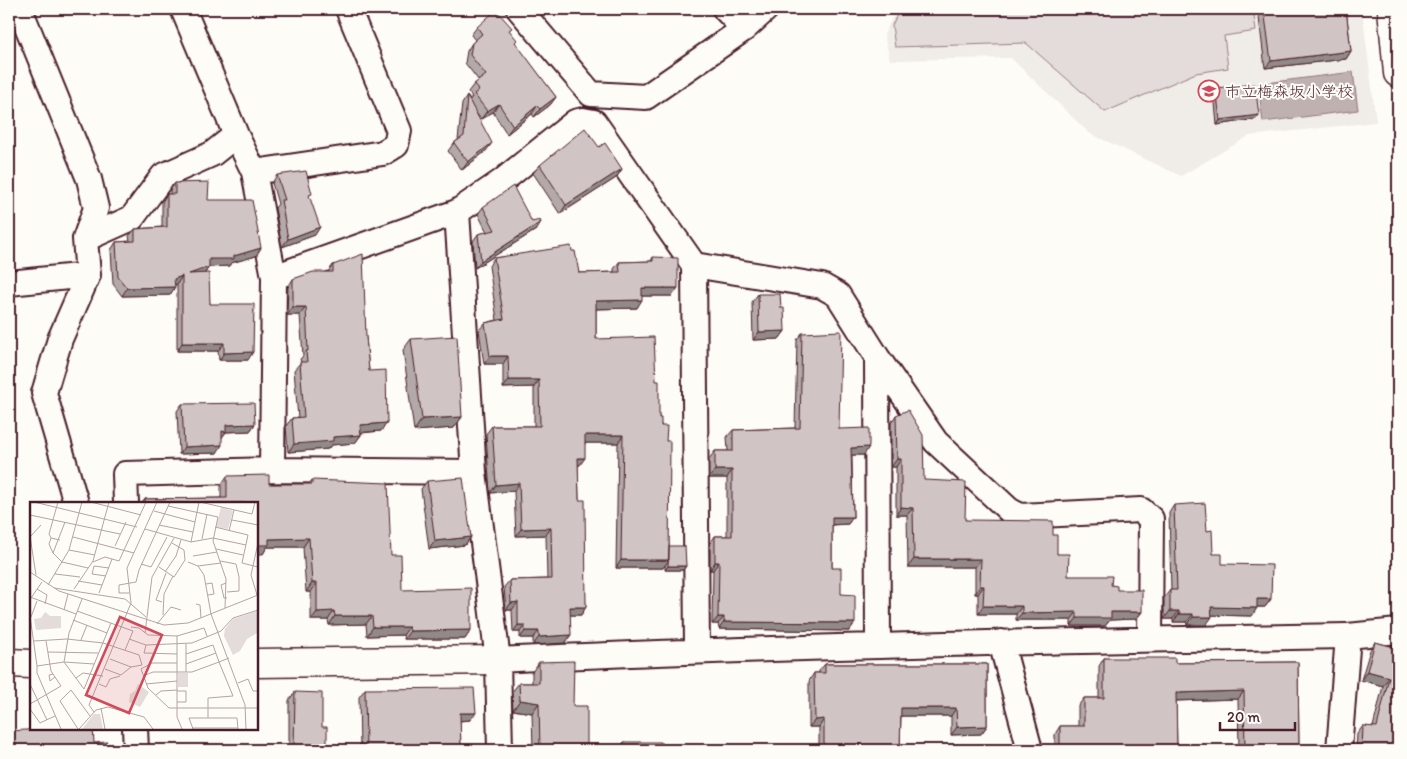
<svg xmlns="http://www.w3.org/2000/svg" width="1407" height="759" viewBox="0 0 1407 759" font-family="Itim,'Klee One',sans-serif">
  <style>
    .built { fill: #f0ece8 }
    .green { fill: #e3dcda; stroke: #967e82 }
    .water { fill: #c0b1b1; stroke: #91777b }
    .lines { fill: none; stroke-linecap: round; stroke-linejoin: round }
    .street-casing { stroke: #4a1f2b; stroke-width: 28 }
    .secondary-casing { stroke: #4a1f2b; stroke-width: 31 }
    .street { stroke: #fdfcf7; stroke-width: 24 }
    .secondary { stroke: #fdfcf7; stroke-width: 28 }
    .wall { fill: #b3a9a9; stroke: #4a1f2b }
    .shaded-wall { fill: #928a89; stroke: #4a1f2b }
    .building { fill: #d0c5c4; stroke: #4a1f2b }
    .labels { text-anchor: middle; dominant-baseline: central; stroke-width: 4; stroke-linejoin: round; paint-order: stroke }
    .poi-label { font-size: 16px; fill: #4a1f2b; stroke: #fdfcf7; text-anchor: start }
    .inset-road { fill: none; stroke: #b5a4a5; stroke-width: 1 }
    .view { fill: #d1495b; fill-opacity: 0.15; stroke: #d1495b; stroke-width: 2.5 }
    .inset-edge { fill: none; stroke: #4a1f2b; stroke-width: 2.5 }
  </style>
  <rect width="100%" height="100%" fill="#fdfcf7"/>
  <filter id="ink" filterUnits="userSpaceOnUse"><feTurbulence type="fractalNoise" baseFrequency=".02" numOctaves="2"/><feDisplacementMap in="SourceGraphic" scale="10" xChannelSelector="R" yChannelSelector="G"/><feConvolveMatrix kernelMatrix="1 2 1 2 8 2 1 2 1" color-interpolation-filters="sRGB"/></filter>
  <g filter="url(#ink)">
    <path class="built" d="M897,9H1362L1376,122L1249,136L1181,176L1089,133L1011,58L890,60L884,35Z"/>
    <path class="green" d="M900,9H1253L1256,31L1224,36L1228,68L1196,73L1105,112L1026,43L895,47L892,25Z"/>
    <path class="water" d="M1353,72L1358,110L1263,122L1258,84Z"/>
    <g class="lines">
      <g class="street-casing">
        <path id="street" d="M20,9L89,179L96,208L85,239L88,275L60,339L44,393L76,503
          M183,9L236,135L254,172L383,153L396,145L399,131L348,9
          M519,9L591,94L646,97L744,29L766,9
          M725,9L744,29
          M254,172L274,277L272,470
          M85,239L132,218L163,176L212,154L236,135
          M694,265L822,286L838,295L877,357L878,646
          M274,277L457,212
          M9,283L88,275
          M877,357L936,442L1009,510L1020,516L1141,510L1151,519L1150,639
          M126,503L125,474L272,470L474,472
          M1001,642L1030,750
          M498,660C781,646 1065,641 1348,636L1398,631
          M135,728L136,750
          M500,750L498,660L474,472L457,212L501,182L575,122L583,120L594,122L694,265L697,650
          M1339,750L1348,636"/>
      </g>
      <g class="secondary-casing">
        <path id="secondary" d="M1392,9L1398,73
          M9,663L31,664
          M256,663L498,660"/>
      </g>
      <use href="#street" class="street"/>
      <use href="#secondary" class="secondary"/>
    </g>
    <path class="wall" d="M1258,9H1346L1351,51L1346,59L1265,68Z
      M477,27L509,31L515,43L556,97L550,105L534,117L532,114L507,134L493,112L481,119L475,112L486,151L462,170L448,151L454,143L458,140L462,104L467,96L470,100L472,97L468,92L474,84L479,81L465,63L467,51L472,43L475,40L471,35Z
      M1216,88L1256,119L1217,125L1214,92Z
      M599,147L622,169L616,178L560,214L533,173L540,165Z
      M277,175L315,235L282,247L275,208L278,204L272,183Z
      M175,183L208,200L256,256L231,263L229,266L209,267L205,273L210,304L248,360H219L218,351H177V284L175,285L170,295L122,296L113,284L111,250L116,242L130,241L129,236L135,229L162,227V202L167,194H170V190Z
      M483,207L536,230L475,268L473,241L478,234L487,232L478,214Z
      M572,251L579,273L614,272V269L619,262L651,261L653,257L672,296H642L637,308L596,309V339L656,381L659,418L666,441L669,546L686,566L683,570H665V565L663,568H616L618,443H585L580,465H578L579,500L586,607L581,615H570L565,643L533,645V638H520V632H513L512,610H506L504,587L510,580L547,579L546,535L516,536L514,491L490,493L486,434L492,426H534V387L503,388V364H484L479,330L485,323L497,320L489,266L494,258Z
      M333,265L366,337L369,371L387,423L381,431L361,433V435L355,443L331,445L328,449L288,452L286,426L292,418H298L294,370L301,362L300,359L303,356L300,315H287L288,287L293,279L328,272Z
      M758,294L785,331L779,339L753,340L752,302Z
      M802,333L839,429L864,455H852L853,517L848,524L832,525V568L841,594L849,631L719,629L718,624H712L713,570H710V543L715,536H727V478H709V459L715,451H728L727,437L733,430L795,428L797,340Z
      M411,339L462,417L454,428L414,431L403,350Z
      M182,404L255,424L250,431L226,432L222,437L217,453L179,454L177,411Z
      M896,415L924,480L965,520L1053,535L1057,554L1068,576L1111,585L1142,612L1136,619L1110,620L1105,626H1071V620H1016V614H978V594H975V567H908L907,515H896V467H891V423Z
      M227,476L269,484H309L312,480L391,555L402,590L471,630L465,639H404L403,635L367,636L366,624L329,625L328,620H311V592H306L303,547H267L263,554L256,503H142L145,499L221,498V485Z
      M427,481L471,537L465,545L429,549L421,489Z
      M1174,505L1207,531L1213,554L1222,564L1271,599L1265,607H1257L1252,616L1212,615L1206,625H1187V622H1173V619H1164V598L1170,590H1171L1169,513Z
      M1375,642L1398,648V750H1356L1357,734L1363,726L1373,727L1383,686L1361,680L1370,650Z
      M1104,658L1175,663L1298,662L1299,750H1239L1238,699L1176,701L1177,750H1055V734L1060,726H1078V706L1084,698H1099V666Z
      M539,662L573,706L587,750H533L532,713L513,710L512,692L519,683H532V672Z
      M825,664H987V726L981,734L951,735V716H901L900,750H819V727H809V681L814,673H819V671Z
      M365,689L470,720L460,721L461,750H360L359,697Z
      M295,692L322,727L327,750H289V700Z
      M624,742L661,750H618Z"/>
    <path class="shaded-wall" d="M1351,51L1346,59L1265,68L1271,61Z
      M556,97L550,105L534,117L540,109Z
      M499,104L493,112L481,119L487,111Z
      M537,106L532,114L507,134L513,126Z
      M1259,115L1256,119L1217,125L1220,120Z
      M492,143L486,151L462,170L468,162Z
      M622,169L616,178L560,214L566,205Z
      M541,222L536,230L475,268L481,261Z
      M320,227L315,235L282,247L288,239Z
      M261,248L256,256L231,263L229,266L209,267L204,274H189L209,259L234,256Z
      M182,276L177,284L168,287L174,279Z
      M175,287L170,295L122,296L127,288Z
      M642,288H678L672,296H637Z
      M642,300L637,308L590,309L596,301Z
      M293,307H306L300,315H287Z
      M785,331L779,339L753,340L759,332Z
      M182,343H224L218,351H177Z
      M253,352L248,360H219L224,353Z
      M490,356H508L503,364H484Z
      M509,380H539L534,387L503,388Z
      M462,417L454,428L414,431L422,419Z
      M387,423L381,431L354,433L360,425Z
      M255,424L250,431L226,432L221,439H217L226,425Z
      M361,435L355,443L331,445L328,449L288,452L294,444L333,437Z
      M585,435H623L618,443H579Z
      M222,445L217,453L179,454L184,447Z
      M869,447L864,455H846L851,448Z
      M578,458H585L580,465H573Z
      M897,459H901L896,467H891Z
      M715,470H732L727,478H709Z
      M519,483L514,491L490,493L496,485Z
      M901,507L913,508L907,515H896Z
      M832,517H853L848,524L827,525Z
      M551,528L546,535L516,536L521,529Z
      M471,537L465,545L429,549L435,541Z
      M309,538L303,547H267L263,554H256V545L269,539Z
      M914,559H981L975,567H908Z
      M621,560H669L663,568H616Z
      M715,562H719L713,570H710Z
      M668,566H686L683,570H665Z
      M312,583H317L311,592H306Z
      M980,586H984L978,594H975Z
      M1257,599H1271L1265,607H1252Z
      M518,602L512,610H506L511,603Z
      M983,606H1022L1016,614H978Z
      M570,607H586L581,615H565Z
      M1211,607L1257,608L1252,616L1206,615Z
      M334,611L328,620H311L317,612Z
      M1170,611H1179L1173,619H1164Z
      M1077,612L1071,620H1016L1022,613Z
      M1111,612H1142L1136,619L1110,620L1105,626H1071L1077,618Z
      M1179,614H1193L1187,622H1173Z
      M335,616H372L366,624L329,625Z
      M718,617H724L718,624H712Z
      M1193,617H1212L1206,625H1187Z
      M724,622L855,623L849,631L719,629Z
      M518,625H525L520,632H513Z
      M373,627H409L403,635L367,636Z
      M471,630L465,639H404L410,631Z
      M525,631H539L533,638H520Z
      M571,635L565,643L533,645L539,637Z
      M1367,671L1389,677L1383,686L1361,680Z
      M1244,691L1238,699L1170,701L1176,693Z
      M520,700L539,703L532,713L513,710Z
      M901,708H956L951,716H895Z
      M460,713H476L470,720L455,721Z
      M824,719L819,727H809L815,720Z
      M987,726L981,734L951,735L957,727Z
      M1060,748H1082L1080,750H1059Z"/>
    <path class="building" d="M1264,9H1346L1351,51L1271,61Z
      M496,10L512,28L509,30L517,40L515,42L556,97L540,109L537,106L513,126L499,104L487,111L474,94L479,90L474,84L486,75L470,55L472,43L482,34L477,27Z
      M1255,84L1259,115L1220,120L1216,88Z
      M467,96L492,143L468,162L454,143L464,136Z
      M585,128L599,147L605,143L622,169L566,205L540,165Z
      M306,171L312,194L309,195L320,227L288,239L281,200H285L277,175Z
      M209,182L208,200H252L261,248L234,256V259H209V267L189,274L209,273L210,304H254L253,352L224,353V343H182V276L174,279L175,287L127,288L118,277L116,242L135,241V229L167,227V194H175V183Z
      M513,186L532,222L540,220L541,222L481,261L478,234L495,230L483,207Z
      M571,246L572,251H575L579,273L620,272L619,262L653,261V257L678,258V288H642V300L596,301V339L654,337L656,381H659V418H661V426H667L666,441H670L669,560H621L623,435H585V458H578L579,500H585L586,607H570L571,635L539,637V631H525V625H518V602L511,603L510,580L552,579L551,528L521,529L519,483L496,485L492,426H540L539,380H509L508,356H490L485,323L504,319L494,258Z
      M363,254L366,337L369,371L386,370L387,423L360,425L361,435L333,437V441L294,444L292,418L304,417L300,362H307L306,351H308L306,307H293V279L313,272H333V265Z
      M758,294H780L781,308H784L785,331L759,332Z
      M841,331L839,429L869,428V447L851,448L853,517H832V568H841V594L855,595V623L724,622V617H718L719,562H715V536H732V470H715V451H733V430L800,428L802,333Z
      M457,336L462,417L422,419L411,339Z
      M254,403L255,424L226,425V432L222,431V445L184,447L182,404Z
      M908,410L923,435L924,480L966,482L965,520L1053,521V535H1057V554H1069L1068,576H1112L1111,585L1117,586V590H1142V612H1111V618H1077V612L1022,613V606H983L984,586H980L981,559H914L913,508L901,507V459H897L896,415Z
      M269,475V484H312V480L388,483L391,555H401L402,590L471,588V630L410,631L409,627H373L372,616H335L334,611L317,612V583H312L309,538L269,539V545H256V503H145V499L227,498V476Z
      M463,478L471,537L435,541L427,481Z
      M1205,503L1207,531L1212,530L1213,554H1222V564L1272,565L1271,599H1257V608L1211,607L1212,617H1193V614H1179V611H1170V590H1177L1174,505Z
      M669,546H685L686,566H668Z
      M1375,642L1398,648V750H1362L1363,726L1377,727L1389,677L1367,671Z
      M1104,658H1175V663L1298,662L1299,750H1245L1244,691L1176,693L1177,750H1082V748H1060V726H1084V698H1104Z
      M574,661L573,706H587V750H540L539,703L520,700L519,683H539V662Z
      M825,664H987V726L957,727L956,708H901L900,750H824V719L815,720L814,673H825Z
      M474,688L476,713H460L461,750H366L365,689Z
      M295,692L322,693V727H327V750H294Z
      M61,728H93L94,743L107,742V749L123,748V750H9V731Z
      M624,742H661V750H624Z"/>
  </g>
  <defs>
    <g id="school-ring" transform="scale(1.125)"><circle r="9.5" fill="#fdfcf7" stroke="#d1495b" stroke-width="1.5"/><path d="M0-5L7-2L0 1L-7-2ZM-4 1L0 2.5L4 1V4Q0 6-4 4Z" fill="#d1495b"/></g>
  </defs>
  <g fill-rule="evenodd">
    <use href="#school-ring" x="1209" y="91"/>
  </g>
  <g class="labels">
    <g class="poi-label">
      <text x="1225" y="91">市立梅森坂小学校</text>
    </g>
  </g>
  <g transform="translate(30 502)">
    <rect width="228" height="228" fill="#fdfcf7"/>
    <path d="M191,5L203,9L198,27L186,25ZM227,109V131L217,137L210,149L203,153L194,134L195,127L203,117ZM15,110L20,114H31V126L6,128L4,117L11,116ZM148,171H158V185H148ZM108,182L119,190L110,205L99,200L100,192L105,189ZM64,212H70L73,227H52Z" fill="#e3dcda"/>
    <path class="inset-road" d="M4,0L107,25M28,0L19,32L21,36L30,38M61,0L111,13M170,0L222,12L225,0M138,4L188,15L183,39L196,77L195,106M124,9L165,20L161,40M0,13L90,32M202,18L228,23M35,20L23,51L32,60L58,66M165,20L169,0M129,23L163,30M185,25L218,33L212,61L228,65M115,27L161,40L183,36L216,43M199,29L204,8M0,34L6,73M0,35L11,23M43,35L104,51M21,36L19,42L23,51M172,37L177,12M85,44L96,20M186,47L213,53M39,48L65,53M163,54L187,50M190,59L206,62L209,75V89L197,90M63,60L75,55L89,59L116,0M158,60L168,64L191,61M111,62L121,65L137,35M168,64L174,73L181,112L215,203L216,227M129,65L144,75L155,58L154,48L142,41M0,70L29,89L134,123L158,121L228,93M135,70L146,54L151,38M25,72L50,75M76,74L62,72L64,64L79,66M48,79L72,83M196,81L191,83L194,96H197M176,82L182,81L184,92L178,93M18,83L39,48L52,0M24,86L95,97L116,115M7,87L17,93L15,102M44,87L63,59L79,0M69,91L82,57M99,91H89V83L106,80L109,68L140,0M227,93L221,73L228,41M0,95L46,112M1,96L12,80M52,97L39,131L34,160L54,187L81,121M132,100L126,98L136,71M166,102L170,103L171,116M34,108L38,92M47,109L103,129L95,148M133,113L134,92L143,74M0,114L7,164M1,115L7,99M43,118L77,131M127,122L141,105L151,108M101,125L109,126L118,133L147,134L174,126L177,134M115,131L122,75L144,36M147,134V215L152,227M99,137L116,143M51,138L57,123M4,139L37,137L73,141L109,153L112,163L101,165L80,157M156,142V170M18,150L68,151M147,152L114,151L116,143L162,141L191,129L203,116L228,108M156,152L183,143L189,160L199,156M147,161H122L111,167L118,186L139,206H228M156,162L186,151M75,167L91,173L101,165M23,172L19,173L20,179L25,175M113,174L123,170H162L189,160L203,194L178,196V216M46,176L53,171L73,174M208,181L218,177L223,189H228M0,182L17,218M69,182L76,185L80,177L90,174M116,182L147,179M126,193L131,189L147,188M147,200H156V189H147M0,202L31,184L21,169L16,139M71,206L75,227M0,207L10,221L25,214M64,210L59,203L101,101L97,66L127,0M162,226H208M31,227L7,171V164L34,160L64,162M48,227L30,199L41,188L60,214M49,227L66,208L78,205L114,215L123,227M163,227L159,216H207L208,227"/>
    <path class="view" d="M90,115L132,133L99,211L56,193Z"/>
    <rect width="228" height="228" class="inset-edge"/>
  </g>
  <rect width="1407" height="759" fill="none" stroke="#fdfcf7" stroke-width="30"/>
  <rect x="15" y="15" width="1377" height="729" fill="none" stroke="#4a1f2b" stroke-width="2" filter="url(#ink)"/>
  <path d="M1220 722v8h75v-8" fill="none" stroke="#4a1f2b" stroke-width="2.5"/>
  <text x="1227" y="722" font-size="15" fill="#4a1f2b" stroke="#fdfcf7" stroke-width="4" paint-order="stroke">20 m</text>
</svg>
